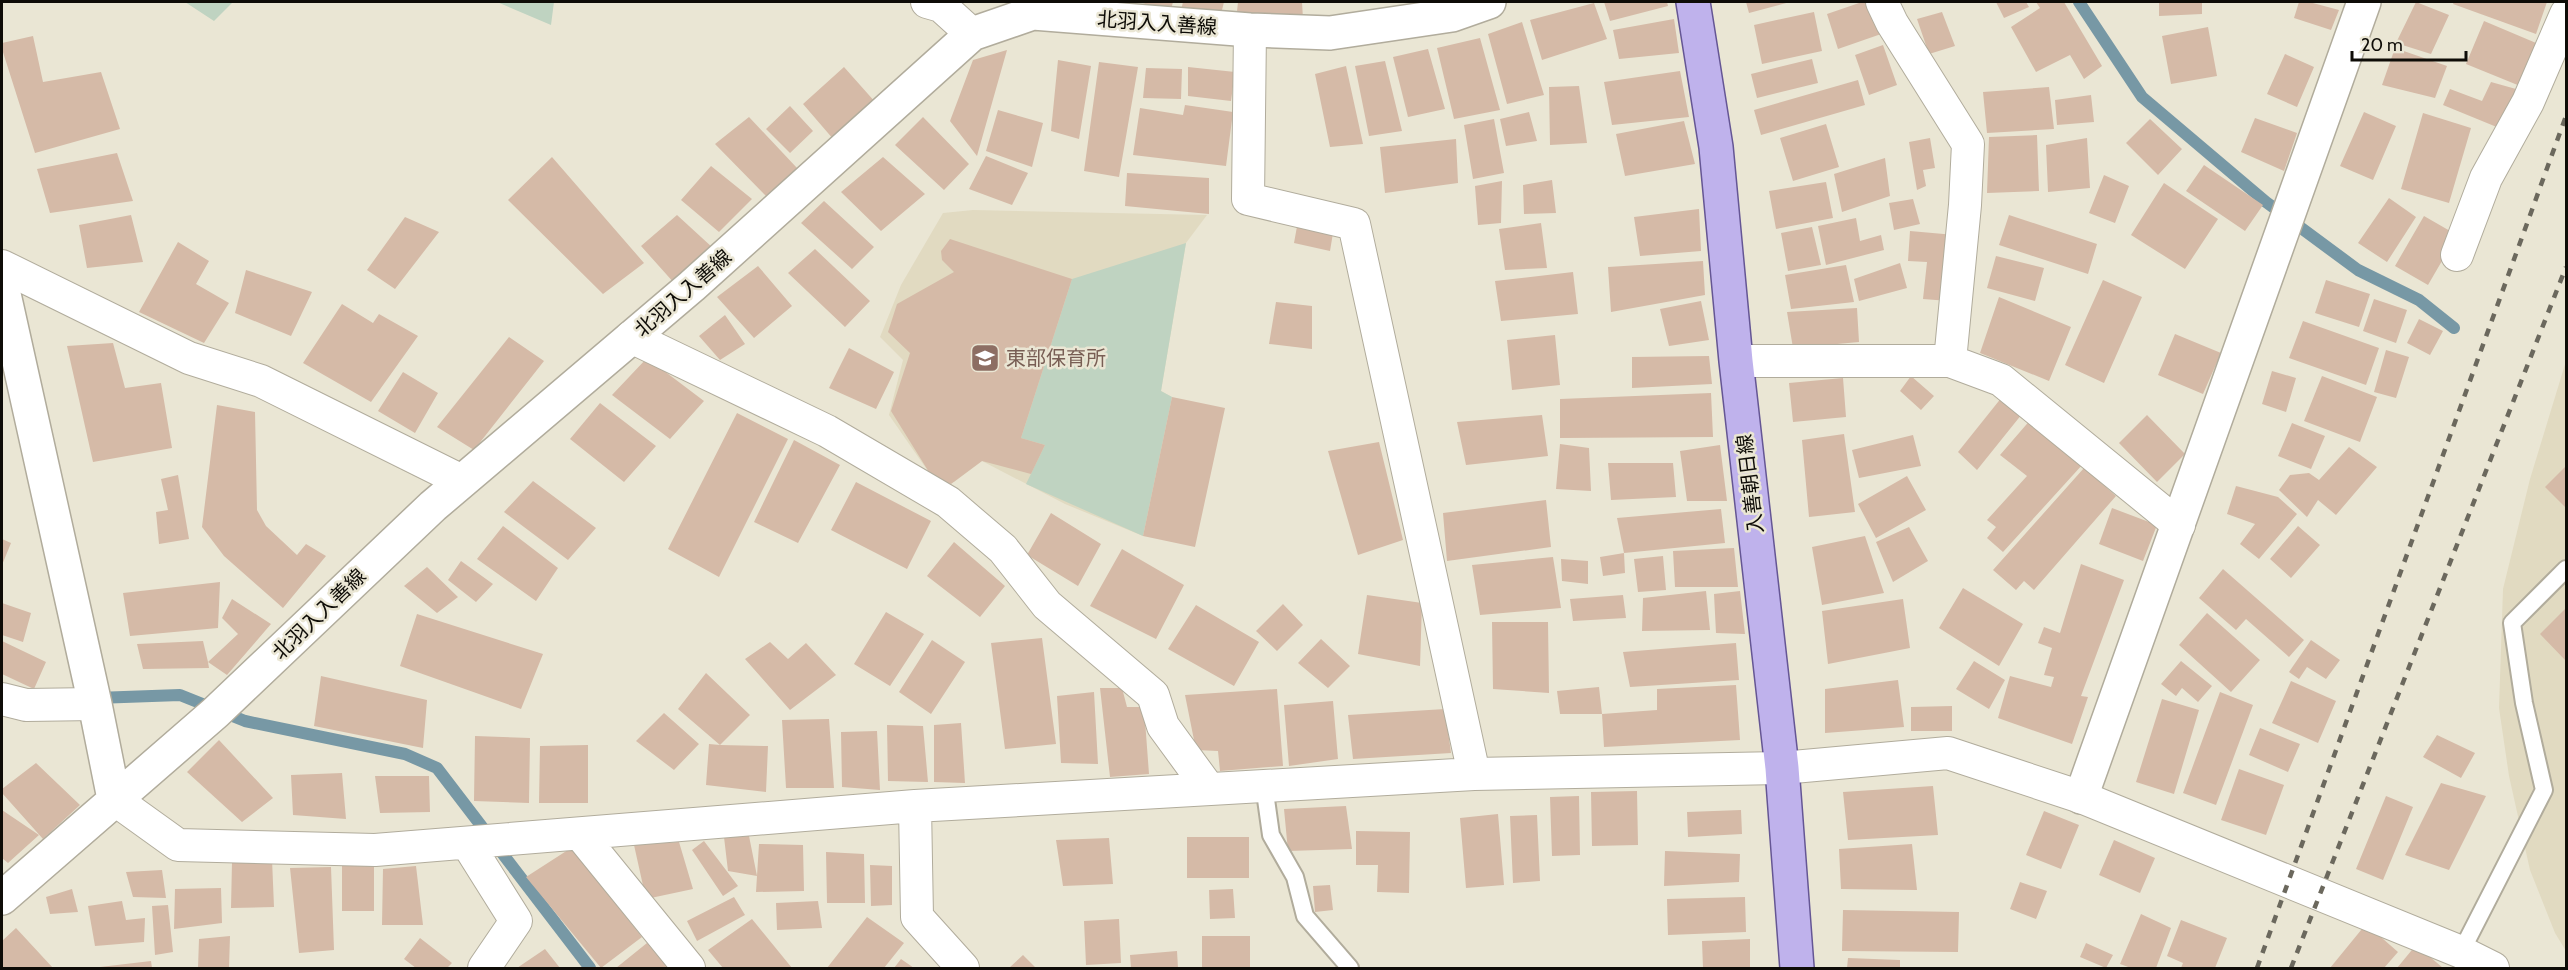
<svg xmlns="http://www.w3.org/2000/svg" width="2568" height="970" viewBox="0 0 2568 970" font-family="Cabin,'Noto Sans JP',sans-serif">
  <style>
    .built { fill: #e1dac1 }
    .green { fill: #bfd3c1 }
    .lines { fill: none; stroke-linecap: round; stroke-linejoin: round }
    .stream { stroke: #7798a5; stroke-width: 12 }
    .building { fill: #d5baa7 }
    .lane-casing { stroke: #b1ac9c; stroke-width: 20 }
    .street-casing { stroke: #b1ac9c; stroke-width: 34 }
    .secondary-casing { stroke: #b1ac9c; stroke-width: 36 }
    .primary-casing { stroke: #655694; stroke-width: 36 }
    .lane { stroke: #fff; stroke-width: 16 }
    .street { stroke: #fff; stroke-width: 32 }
    .secondary { stroke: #fff; stroke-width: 33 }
    .primary { stroke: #bfb2ec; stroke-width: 33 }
    .rail { stroke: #6b685d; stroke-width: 4.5; stroke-dasharray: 8 8; stroke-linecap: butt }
    .labels { text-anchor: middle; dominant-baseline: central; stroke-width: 5; stroke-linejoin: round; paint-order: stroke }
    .street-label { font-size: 20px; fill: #0e0c07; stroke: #eae6d4 }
    .education-label { font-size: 20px; fill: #785e54; stroke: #eae6d4; text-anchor: start }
  </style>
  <rect width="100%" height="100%" fill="#eae6d4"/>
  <path class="built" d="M973,210L1207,215L1186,243L1161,391L1172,397L1143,536L1065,504L982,461L954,482L932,477L889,415L903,360L880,337L901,285L943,213Z
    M2566,361V951L2555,933L2530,870L2509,776L2499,708L2503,589L2530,479Z"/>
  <path class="green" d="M185,2H233L214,21Z
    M497,2H554L551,25Z
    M1186,243L1161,391L1172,397L1143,536L1026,484L1045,445L1021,438L1072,279Z"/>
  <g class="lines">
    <path class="stream" d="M2079,2L2142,97L2266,202L2358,270L2419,300L2454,328
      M96,698L180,695L245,721L405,754L437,768L590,968"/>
  </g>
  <path class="building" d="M1140,2H1173L1170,13Z
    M1183,2H1224L1220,18L1180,14Z
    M1238,2H1302L1303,19L1236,21Z
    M1604,2H1667L1668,6L1610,21Z
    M1746,2H1790L1749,13Z
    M1862,2H1874L1884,33L1838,49L1827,14Z
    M1996,2H2026L2029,7L2004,18Z
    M2036,2H2064L2102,66L2084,79L2070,55L2036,72L2011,27L2040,8Z
    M2159,2H2202V14L2159,16Z
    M2299,2H2309L2339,10L2331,30L2294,18Z
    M2416,2L2449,15L2431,54L2396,43Z
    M2454,2H2547L2536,34L2453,4Z
    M1594,3L1607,39L1542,60L1530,20Z
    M1814,12L1822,51L1762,64L1754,25Z
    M1942,12L1955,46L1929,54L1917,19Z
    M1674,19L1679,53L1619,59L1613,30Z
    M2484,21L2543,46L2525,88L2466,64Z
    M1522,22L1544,95L1507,104L1488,34Z
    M2208,27L2217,76L2171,84L2162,36Z
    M33,36L43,82L101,72L120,129L35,153L2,49V43Z
    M1480,38L1500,110L1454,119L1437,48Z
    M1883,45L1897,85L1869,95L1855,55Z
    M2395,48L2447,66L2435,98L2382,85Z
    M1428,49L1445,109L1408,117L1393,57Z
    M1007,50L977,156L950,121L973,60Z
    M2285,54L2314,67L2297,107L2267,94Z
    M1812,59L1818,83L1757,98L1751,74Z
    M1058,60L1091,66L1079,139L1051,131Z
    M1385,61L1402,131L1369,136L1355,66Z
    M1099,62L1138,67L1119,177L1084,171Z
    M1346,66L1363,144L1330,147L1315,74Z
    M844,67L876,103L834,140L803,104Z
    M1188,67L1235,72L1231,101L1188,96Z
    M1146,68L1182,69L1181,99L1143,98Z
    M1680,71L1689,117L1612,125L1604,82Z
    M1858,80L1865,105L1761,135L1754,110Z
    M2491,82L2516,89L2504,130L2443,105L2450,89L2482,101Z
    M1579,86L1587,143L1550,145L1549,87Z
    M2049,87L2054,129L1987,133L1983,92Z
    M2091,95L2094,122L2057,125L2055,100Z
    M1185,105L1233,112L1226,166L1133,155L1140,108L1183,115Z
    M790,106L813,131L790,153L766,129Z
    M998,110L1043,123L1032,167L986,151Z
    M1529,112L1537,141L1506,146L1500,119Z
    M2364,112L2396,126L2373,180L2340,166Z
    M2423,113L2471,128L2449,203L2401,189Z
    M749,117L797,168L766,196L715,144Z
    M923,117L969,164L944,190L895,145Z
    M2255,118L2297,133L2284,171L2241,152Z
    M1494,119L1504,173L1473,179L1464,125Z
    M2150,119L2182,149L2158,175L2126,143Z
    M1684,121L1695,164L1625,176L1616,134Z
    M1826,124L1839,167L1793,181L1780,138Z
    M2037,135L2039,191L1987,193L1989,137Z
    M1930,138L1935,168L1923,170L1926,186L1917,190L1909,142Z
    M2087,138L2090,188L2048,192L2046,145Z
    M1456,139L1458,183L1385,193L1380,147Z
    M117,153L133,201L50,213L37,169Z
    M986,156L1028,173L1012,205L969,189Z
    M552,157L644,263L603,294L508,200Z
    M883,157L925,194L881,231L841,192Z
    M1885,158L1890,196L1842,212L1834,174Z
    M2204,165L2263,205L2245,231L2186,191Z
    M711,166L752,199L719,232L681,200Z
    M1127,173L1209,178V214L1125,206Z
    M2104,175L2129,186L2115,223L2089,213Z
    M1552,180L1556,213L1524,214L1523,185Z
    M1502,181L1501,223L1478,225L1475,186Z
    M1826,182L1833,218L1776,229L1769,191Z
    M2164,183L2218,219L2185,269L2131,235Z
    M2389,198L2416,217L2387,262L2358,243Z
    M1913,199L1920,224L1894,230L1889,203Z
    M824,201L874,247L852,269L801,223Z
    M1699,209L1701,251L1640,256L1634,217Z
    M131,215L143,262L87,268L79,225Z
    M677,215L713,248L675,284L641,246Z
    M2009,215L2097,244L2088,274L1999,245Z
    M2424,216L2457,235L2428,285L2395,266Z
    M405,217L439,232L395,289L367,270Z
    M1856,218L1860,241L1881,235L1884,250L1826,265L1818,226Z
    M1298,221L1334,227L1330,251L1294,243Z
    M1541,223L1547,268L1505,270L1499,229Z
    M1812,227L1821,265L1788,271L1781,233Z
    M1910,231L1955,235L1949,301L1923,299L1927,262L1908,261Z
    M950,239L1072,279L1021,438L1045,445L1031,474L982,461L951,484L932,477L891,411L910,353L888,332L897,304L954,272L942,260L941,251Z
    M178,242L209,261L196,284L229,303L204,343L139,312Z
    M815,249L870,301L845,327L788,273Z
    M1996,256L2044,268L2035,301L1987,288Z
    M1703,261L1705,295L1611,312L1608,267Z
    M1900,263L1907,288L1859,301L1854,279Z
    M1846,265L1854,302L1791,309L1785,275Z
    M758,266L792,306L754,338L717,297Z
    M246,270L312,292L291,336L235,313Z
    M1573,272L1578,314L1501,321L1495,281Z
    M2103,280L2142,297L2104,383L2065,365Z
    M2326,280L2370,294L2359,327L2315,313Z
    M1999,297L2071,327L2049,381L1980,353Z
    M2374,299L2407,310L2396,343L2363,331Z
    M1701,301L1709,340L1669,346L1660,309Z
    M1276,302L1312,306V349L1269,344Z
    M342,304L373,323L379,314L418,336L371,402L303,363Z
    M1857,308L1859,342L1793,348L1787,312Z
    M725,315L745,344L720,360L699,336Z
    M2419,319L2443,331L2430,355L2407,343Z
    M2303,321L2379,348L2366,385L2289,358Z
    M2175,334L2221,353L2203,394L2158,375Z
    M1555,335L1560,385L1512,390L1507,340Z
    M509,337L544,361L474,450L437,427Z
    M113,343L125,388L161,383L172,448L93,462L67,346Z
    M849,348L894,372L876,409L829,388Z
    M2386,350L2409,357L2396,398L2374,392Z
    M1709,356L1712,384L1632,388V357Z
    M647,358L704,401L670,439L612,395Z
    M2272,371L2296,378L2286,412L2262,404Z
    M403,372L438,393L415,433L378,411Z
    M1911,376L1934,396L1921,410L1900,391Z
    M2322,376L2377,397L2360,442L2304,421Z
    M1843,378L1846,417L1793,422L1789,383Z
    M1711,393L1713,437L1560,438V399Z
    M1172,397L1225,408L1195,547L1143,536Z
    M2002,397L2022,414L1977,470L1958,452Z
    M600,403L656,446L624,482L570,439Z
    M217,405L255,412L257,510L266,526L297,555L306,544L326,556L283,608L224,556L202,527Z
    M737,413L788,439L719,577L668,549Z
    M1542,415L1548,456L1466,465L1457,422Z
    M2147,415L2185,454L2157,482L2119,443Z
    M2032,418L2083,464L2003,552L1987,538L1996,527L1987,520L2027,476L2000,455Z
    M2292,423L2325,436L2311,469L2278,456Z
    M1844,434L1855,512L1809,517L1802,440Z
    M1913,435L1921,466L1859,478L1852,450Z
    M794,440L840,465L798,543L754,522Z
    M1379,442L1403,540L1358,555L1328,451Z
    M1560,444L1589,448L1591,491L1556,489Z
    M1720,445L1727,501H1687L1680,451Z
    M2349,447L2377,467L2336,515L2318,500L2307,517L2279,490L2290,475L2309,473L2319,480Z
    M1608,463H1673L1676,497L1611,500Z
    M2566,466V508L2545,487Z
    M2084,468L2116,496L2034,590L2024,581L2016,590L1993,570Z
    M178,475L189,539L159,544L156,512L168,510L161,479Z
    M1907,476L1926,510L1876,538L1858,504Z
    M533,481L596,528L568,560L504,512Z
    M856,482L931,521L907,569L831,530Z
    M2236,486L2278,497L2297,514L2259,559L2240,544L2255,524L2227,514Z
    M1546,500L1551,547L1447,561L1443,513Z
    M2112,508L2157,525L2143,561L2099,544Z
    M1721,509L1725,543L1624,553L1617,518Z
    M1051,513L1101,544L1078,586L1027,555Z
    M503,526L558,568L536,601L477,559Z
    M2298,526L2320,545L2291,578L2270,559Z
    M1909,527L1928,561L1893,582L1876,542Z
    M1865,536L1884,593L1822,605L1812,547Z
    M2,539L11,543L2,565Z
    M954,542L1005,586L980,617L927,576Z
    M1734,548L1738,587H1675L1673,551Z
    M1122,549L1184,585L1156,639L1090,606Z
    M1624,553L1625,573L1603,576L1600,557Z
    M1663,556L1666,590L1638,592L1634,559Z
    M1553,557L1561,608L1480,615L1472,565Z
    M1561,559L1588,561V584L1562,581Z
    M461,561L493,584L476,602L448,580Z
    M2081,564L2124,580L2081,696L2088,697L2072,744L1998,718L2010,676L2051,687L2054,677L2044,675L2052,648L2038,643L2044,627L2060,633Z
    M427,567L458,597L437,613L404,586Z
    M2223,569L2304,640L2289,657L2246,619L2236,630L2199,598Z
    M220,582L218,628L130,636L123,593Z
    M1963,588L2023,624L1999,666L1939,628Z
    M1706,591L1710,630L1642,631L1643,598Z
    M1740,591L1745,634L1716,633L1714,594Z
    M1367,595L1422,603L1420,666L1358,654Z
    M1623,595L1626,618L1573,621L1570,599Z
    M232,599L271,624L227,675L208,662L209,668L143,669L137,644L203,641L208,662L238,634L222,618Z
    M1903,599L1910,648L1828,664L1822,611Z
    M2,603L31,613L23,642L2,635Z
    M1283,604L1303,625L1277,651L1256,631Z
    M1196,605L1259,642L1234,686L1168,649Z
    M2566,608V661L2540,634Z
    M886,612L924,634L890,686L854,664Z
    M2207,613L2260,660L2231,692L2179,645Z
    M417,614L543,654L521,709L400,666Z
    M1492,622H1548L1549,693L1493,689Z
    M1042,638L1056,744L1005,749L991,643Z
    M1321,639L1350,666L1328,688L1298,663Z
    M932,640L965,662L931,714L899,692Z
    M2311,640L2340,660L2326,679L2307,667L2299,679L2289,672Z
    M2,641L46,662L34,689L2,674Z
    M770,642L788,659L806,643L836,675L790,710L745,659Z
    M1736,643L1739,680L1630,687L1623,652Z
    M1974,661L2005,680L1989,709L1956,689Z
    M2181,661L2212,686L2198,702L2182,688L2176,696L2161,684Z
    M706,673L750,715L720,745L768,746L766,792L706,785L709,744L720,745L678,709Z
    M321,676L427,700L423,748L314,726Z
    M1898,680L1904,727L1825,733V689Z
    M2291,681L2336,701L2318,743L2272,723Z
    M1736,685L1740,740L1604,747L1602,714L1657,710V689Z
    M1599,687L1602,714H1560L1557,691Z
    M1100,688H1122L1127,707H1144L1149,774L1110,777Z
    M1277,689L1283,766L1220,771L1218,751L1196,750L1185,695Z
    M1094,692L1098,764L1061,763L1057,696Z
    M2220,692L2253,705L2216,805L2183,793Z
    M2162,699L2199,710L2174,794L2136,782Z
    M1333,701L1338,759L1289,766L1284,705Z
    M1952,706V731H1911V707Z
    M1445,709L1451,753L1353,759L1348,715Z
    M664,713L699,744L674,770L636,741Z
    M829,719L834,788H786L782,720Z
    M961,723L965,783L934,782V725Z
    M887,725L923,726L928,782L888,781Z
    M2260,728L2300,744L2288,772L2249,755Z
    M877,731L880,790L842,787L841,732Z
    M2437,735L2475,753L2461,778L2423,757Z
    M475,736L530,738L529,803L474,801Z
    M219,740L273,798L242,822L187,772Z
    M588,745V803H539L540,746Z
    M36,763L80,805L43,839L2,793V789Z
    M2239,769L2284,785L2266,835L2221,820Z
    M342,773L346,819L293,815L291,775Z
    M375,776H429L430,812L380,813Z
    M2441,783L2486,796L2449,870L2405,855Z
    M1933,786L1938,835L1848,840L1843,792Z
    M1637,791L1638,845L1592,846L1591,792Z
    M1579,796L1580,855L1552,856L1550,797Z
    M2386,796L2413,807L2383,880L2356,869Z
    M1346,806L1352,849L1288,851L1284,809Z
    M2,810L39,835L8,863L2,858Z
    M1741,810L1742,834L1688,837L1687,812Z
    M2044,811L2079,825L2061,869L2026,855Z
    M1498,814L1504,885L1466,888L1460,818Z
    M1537,815L1540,881L1513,883L1510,816Z
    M1356,831L1410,832L1409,893L1377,892L1378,865H1356Z
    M749,836L757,876L759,844L803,845L804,891L756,892L757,876L728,871L724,837Z
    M1187,837H1249V878H1187Z
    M1109,838L1113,884L1063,886L1056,840Z
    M2114,840L2155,858L2140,893L2099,875Z
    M704,841L738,886L723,896L692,850Z
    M679,842L693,889L646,899L634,845Z
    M1912,844L1917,890L1841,889L1839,849Z
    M571,848L642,937L601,968L526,877Z
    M1665,851L1740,854L1739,882L1664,886Z
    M826,852L864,854L865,903H827Z
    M272,859L274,907L231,908L232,862Z
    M342,861H374V911H342Z
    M870,865L892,866V905L871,906Z
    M416,866L423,925H382L383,869Z
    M331,867L334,950L299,953L290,868Z
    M162,870L166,898L133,897L126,872Z
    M2020,882L2047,891L2036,919L2010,909Z
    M1330,885L1333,910L1315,912L1313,886Z
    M221,888L222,923L174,929L175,889Z
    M72,889L78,912L50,914L46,897Z
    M1233,889L1235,918L1210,919L1209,890Z
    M734,897L745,915L697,941L687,921Z
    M1745,897L1746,932L1668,935L1667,899Z
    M122,901L126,920L145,918L144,942L95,946L88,906Z
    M818,901L822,928L777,930L776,903Z
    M168,905L173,952L155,955L152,906Z
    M1843,910L1959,912L1958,952L1842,951Z
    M2141,914L2171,928L2156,968H2131L2120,964Z
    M867,917L904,943L884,968H827Z
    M752,919L792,968H723L708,950Z
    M1119,919L1121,963L1086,965L1084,921Z
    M2181,920L2227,938L2215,968H2181L2183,963L2167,956Z
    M2366,924L2398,952L2384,968H2330Z
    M16,928L53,968H2V941Z
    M230,936L229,968H198L199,939Z
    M1202,936H1250V967H1202Z
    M420,938L452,963L447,968H416L404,959Z
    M1750,939V968H1703L1702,941Z
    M647,943L668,968H616Z
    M2086,943L2113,955L2106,968L2080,957Z
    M2416,945L2443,968H2397Z
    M545,949L560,968H517Z
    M1177,951L1178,968H1131L1130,955Z
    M1023,955L1036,968H1009Z
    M1848,958L1900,960V968H1847Z
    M901,959L914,968H894Z
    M151,961L152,968H100V967Z"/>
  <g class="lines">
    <g class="lane-casing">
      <path id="lane" d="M1264,785L1271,835L1295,877L1305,916L1350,968
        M2461,952L2544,790L2524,703L2512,623L2566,569"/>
    </g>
    <g class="street-casing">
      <path id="street" d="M927,2L941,6L972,34
        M1882,2L1892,23L1968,144L1965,205L1950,361L2001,380L2179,525
        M1250,30L1248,199L1354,224L1474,774
        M2457,255L2486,178L2528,102L2566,14
        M2,266L189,358L261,381L462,481
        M631,337L827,431L948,502L1003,549L1047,605L1153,695L1163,726L1209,789
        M1736,361H1950
        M2,699L26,705L95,704
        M114,799L178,845L375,850L915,806L1474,774L1782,768L1948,753L2081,797L2461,952L2493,968
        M915,806L917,917L963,968
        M580,834L689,968
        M467,843L516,921L484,968"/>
    </g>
    <g class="secondary-casing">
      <path id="secondary" d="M2,285L95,704L114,799
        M2081,797L2364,2
        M2,898L215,713L433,506L692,286L972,34L1033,13L1250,30L1330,33L1452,15L1489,2"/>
    </g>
    <g class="primary-casing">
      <path id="primary" d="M1693,2L1716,147L1736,361L1782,768L1797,968"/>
    </g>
    <use href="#lane" class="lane"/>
    <use href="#street" class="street"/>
    <use href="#secondary" class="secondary"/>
    <use href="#primary" class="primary"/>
    <path class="rail" d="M2257,968L2566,116
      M2291,968L2566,267"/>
  </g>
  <defs>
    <g id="school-square" transform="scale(1.5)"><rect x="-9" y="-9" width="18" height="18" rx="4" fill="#8d6e63" stroke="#eae6d4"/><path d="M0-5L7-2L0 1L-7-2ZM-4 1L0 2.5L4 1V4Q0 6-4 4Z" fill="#fff"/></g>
  </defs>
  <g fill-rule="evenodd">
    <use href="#school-square" x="985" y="358"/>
  </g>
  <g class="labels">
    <g class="street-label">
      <text transform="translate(1157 23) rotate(4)">北羽入入善線</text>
      <text transform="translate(683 293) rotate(-41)">北羽入入善線</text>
      <text transform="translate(1750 484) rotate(-97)">入善朝日線</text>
      <text transform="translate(319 614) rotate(-44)">北羽入入善線</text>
    </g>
    <g class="education-label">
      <text x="1006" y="358">東部保育所</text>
    </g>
  </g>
  <rect width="2568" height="970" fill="none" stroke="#0e0c07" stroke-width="6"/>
  <path d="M2352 51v9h114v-9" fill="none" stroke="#0e0c07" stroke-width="3"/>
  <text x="2361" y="51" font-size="18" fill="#0e0c07" stroke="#eae6d4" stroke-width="4.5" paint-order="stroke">20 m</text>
</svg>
